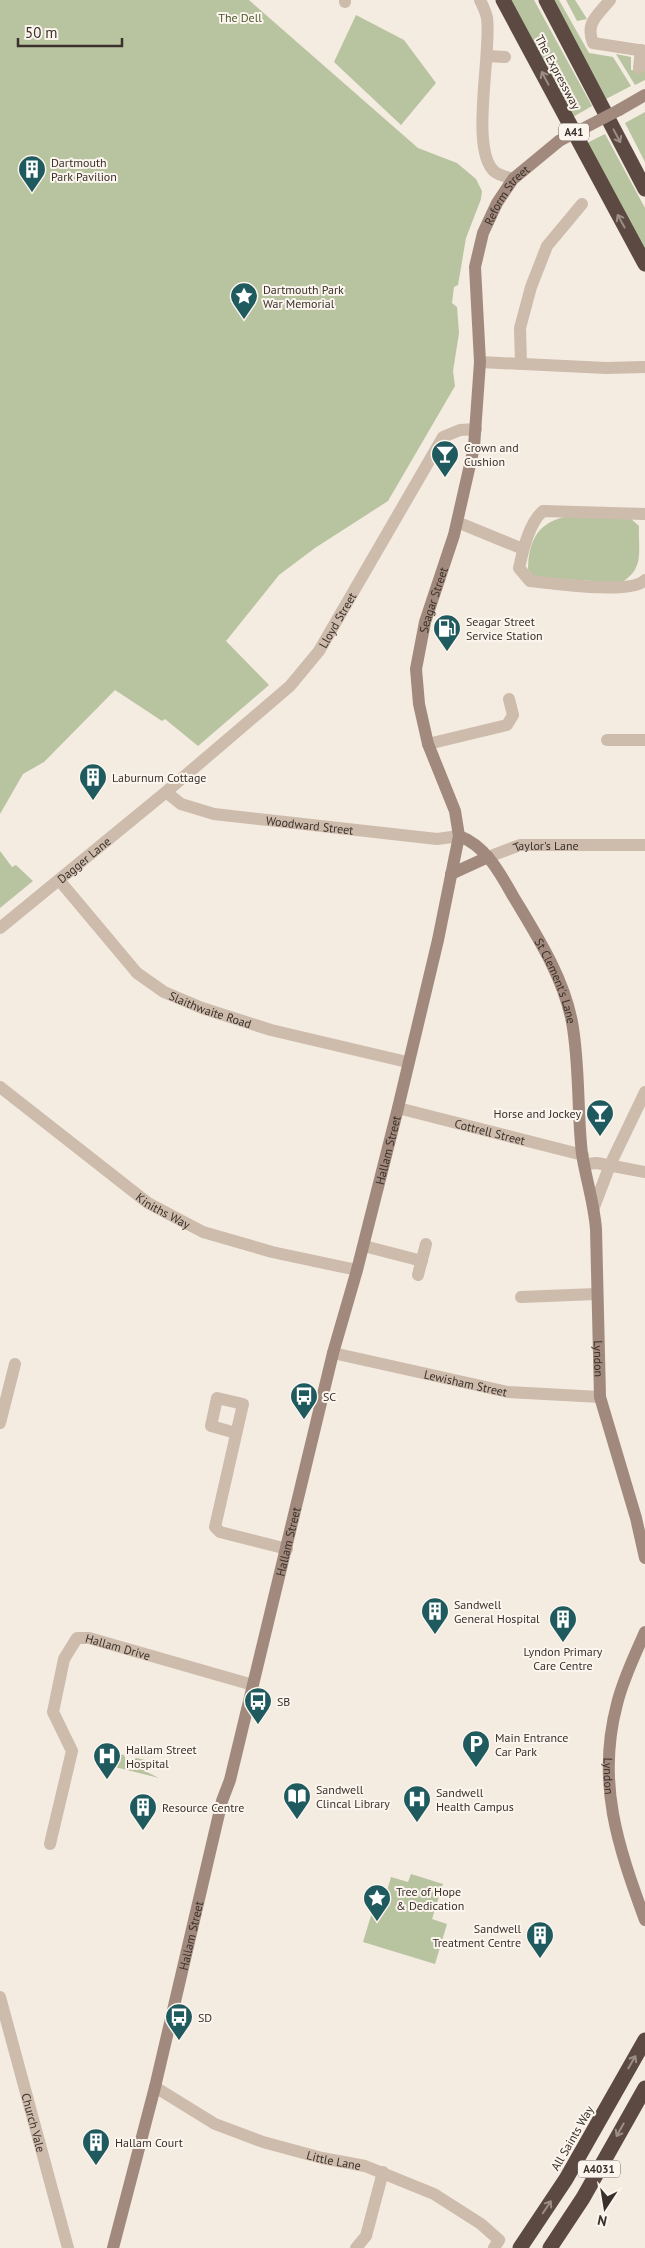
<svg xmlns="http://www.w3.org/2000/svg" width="645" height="2248" viewBox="0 0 645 2248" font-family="'PT Sans',sans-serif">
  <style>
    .green { fill: #b8c4a0 }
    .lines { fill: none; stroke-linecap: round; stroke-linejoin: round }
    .street { stroke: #cdbbac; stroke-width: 12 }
    .secondary { stroke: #a18a7d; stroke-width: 12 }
    .highway { stroke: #5c4a42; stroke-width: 15 }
    .secondary-bridge { stroke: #a18a7d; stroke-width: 12 }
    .oneway { stroke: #9c8e87 }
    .labels { text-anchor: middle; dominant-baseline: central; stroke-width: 4; stroke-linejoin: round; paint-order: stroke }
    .shield { fill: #fbf5ee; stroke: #756b66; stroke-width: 1 }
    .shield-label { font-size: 11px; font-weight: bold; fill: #3b302b }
    .park-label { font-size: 12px; fill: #4a5a2e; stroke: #fbf5ee }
    .street-label { font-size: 12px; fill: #3b302b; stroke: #fbf5ee }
    .poi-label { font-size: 12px; fill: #3b302b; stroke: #fbf5ee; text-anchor: start }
  </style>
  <rect width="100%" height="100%" fill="#f4ebe1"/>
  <path class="green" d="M0,0H249L418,148L457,163L476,179L482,191L481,199L466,238L458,285L454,287L452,303L457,307L459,333L453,371L455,386L388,501L315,548L279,575L226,641L269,685L198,746L165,719L162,721L115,690L44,762L23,774L0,814Z
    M510,0H534L592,106L573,117Z
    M552,0H559L589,53L613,57L631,86L606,99Z
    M566,0H575L587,19L577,21Z
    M356,15L404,40L436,83L401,125L334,62Z
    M616,54L631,57V70L644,71L645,64V80L635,85Z
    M645,112V162L625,123Z
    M605,134L645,208V251L585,144Z
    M569,516L630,518L639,526C638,552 645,568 621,583L534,577L528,569C529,539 538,522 569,516Z
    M0,851L12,867L16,865L33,881L0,908Z
    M114,1753L124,1755L126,1760L131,1762L136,1758L145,1760L143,1770L159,1778L111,1766Z
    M411,1874L443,1884L432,1919L447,1924L435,1964L363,1942L379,1889L387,1891L391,1877L408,1882Z"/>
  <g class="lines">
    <g class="street">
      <path d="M480,0C483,6 486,12 487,18C492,52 469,151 495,172C499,175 507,177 513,179"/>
      <path d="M610,0C597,16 585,23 593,43L645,51"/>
      <path d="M345,2V0"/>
      <path d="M487,56L505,57"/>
      <path d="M639,68L641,50"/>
      <path d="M480,362L606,368L645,367"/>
      <path d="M521,364L520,328L531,287L547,246L582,204"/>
      <path d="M645,514L543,511C529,523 523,550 519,568L530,581C552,583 631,595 645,580"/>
      <path d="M457,522L523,549"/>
      <path d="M607,740H645"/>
      <path d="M428,744L507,725L513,715L509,699"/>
      <path id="s1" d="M166,792L181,804L214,814L437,839L459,836"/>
      <path id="s2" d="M488,857L520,845H645"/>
      <path id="s3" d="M59,880L137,973L164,992L202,1008L271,1030L407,1062"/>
      <path id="s4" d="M0,928L166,792L290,686L319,651L443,437L460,430L476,429"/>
      <path id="s5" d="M0,1087L148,1203L203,1232L272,1252L357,1270"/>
      <path id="s6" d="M398,1108L583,1155"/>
      <path d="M584,1164L597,1163L645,1172"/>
      <path d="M594,1207L610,1165L645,1092"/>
      <path d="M364,1246L422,1261"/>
      <path d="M418,1275L426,1244"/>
      <path d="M521,1297L596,1294"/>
      <path id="s7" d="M333,1353L508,1392L600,1397"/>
      <path d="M0,1423L15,1364"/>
      <path d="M236,1433L211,1426L217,1398L243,1404L215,1527L220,1532L287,1549"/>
      <path id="s8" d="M50,1844L72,1751L53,1712L64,1659L77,1638H89L253,1685"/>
      <path id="s9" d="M0,1997L68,2248"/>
      <path id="s10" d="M155,2087L215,2124L263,2142L322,2158L365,2166L434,2194L481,2224L499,2240L494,2248"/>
      <path d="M356,2248L366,2236L383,2172"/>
    </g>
    <g class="secondary">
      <path d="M619,110L645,95"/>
      <path id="s11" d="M459,836C485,845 500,873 513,896C537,936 563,976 572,1022C580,1066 577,1111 582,1154C586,1179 594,1203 596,1229L600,1397L636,1518L645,1558"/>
      <path d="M451,874L488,857"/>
      <path id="s12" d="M645,1632C635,1655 623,1679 617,1704C596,1783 618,1846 645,1920"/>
      <path id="s13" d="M113,2248L155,2087L222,1801L230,1780L333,1353L357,1270L398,1108L438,940L459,836L455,811L428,744L419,704L416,669L425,622L454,535L474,447L480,362L475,267L483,233L497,203L513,179L559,141"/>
    </g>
    <path class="highway" d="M503,0L645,264
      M546,0L645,189
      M520,2248L566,2179L645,2040
      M550,2248L583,2198L645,2088"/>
    <path class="secondary-bridge" d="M559,141L619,110"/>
  </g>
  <defs><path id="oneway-shaft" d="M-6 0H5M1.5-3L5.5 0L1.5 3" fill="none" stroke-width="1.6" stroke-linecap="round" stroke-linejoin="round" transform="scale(1.25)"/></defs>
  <g class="oneway">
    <use href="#oneway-shaft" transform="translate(545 78) rotate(-118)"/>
    <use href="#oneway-shaft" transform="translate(617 136) rotate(62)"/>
    <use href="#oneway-shaft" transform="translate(621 221) rotate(-119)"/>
    <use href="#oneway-shaft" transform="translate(632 2062) rotate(-60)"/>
    <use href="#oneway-shaft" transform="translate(620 2130) rotate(119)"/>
    <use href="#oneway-shaft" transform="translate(547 2207) rotate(-56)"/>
  </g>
  <defs>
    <g id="building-pin" transform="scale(1.4375)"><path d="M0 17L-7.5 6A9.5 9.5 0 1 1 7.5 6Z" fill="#1f5a5e" stroke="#fbf5ee"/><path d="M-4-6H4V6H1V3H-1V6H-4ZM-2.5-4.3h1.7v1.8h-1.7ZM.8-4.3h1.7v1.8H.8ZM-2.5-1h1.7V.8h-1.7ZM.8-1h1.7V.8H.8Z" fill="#fff"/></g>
    <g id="sight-pin" transform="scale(1.4375)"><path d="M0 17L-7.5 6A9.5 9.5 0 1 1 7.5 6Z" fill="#1f5a5e" stroke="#fbf5ee"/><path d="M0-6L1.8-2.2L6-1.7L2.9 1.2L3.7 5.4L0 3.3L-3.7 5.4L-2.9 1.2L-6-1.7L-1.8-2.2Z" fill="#fff"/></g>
    <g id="bar-pin" transform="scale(1.4375)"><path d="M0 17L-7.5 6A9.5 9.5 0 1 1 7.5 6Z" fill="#1f5a5e" stroke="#fbf5ee"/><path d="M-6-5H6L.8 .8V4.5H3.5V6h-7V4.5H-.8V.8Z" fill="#fff"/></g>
    <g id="fuel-pin" transform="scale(1.4375)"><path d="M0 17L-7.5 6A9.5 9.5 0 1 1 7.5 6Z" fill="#1f5a5e" stroke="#fbf5ee"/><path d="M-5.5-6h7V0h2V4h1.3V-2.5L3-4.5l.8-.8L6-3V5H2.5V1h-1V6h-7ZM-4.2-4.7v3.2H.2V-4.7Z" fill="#fff"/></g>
    <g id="bus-pin" transform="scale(1.4375)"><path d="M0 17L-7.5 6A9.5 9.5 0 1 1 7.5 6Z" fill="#1f5a5e" stroke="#fbf5ee"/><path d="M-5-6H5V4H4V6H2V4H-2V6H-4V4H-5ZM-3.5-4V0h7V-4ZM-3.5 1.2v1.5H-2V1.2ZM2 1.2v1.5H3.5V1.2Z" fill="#fff"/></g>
    <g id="parking-pin" transform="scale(1.4375)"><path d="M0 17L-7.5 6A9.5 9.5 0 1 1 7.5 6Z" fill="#1f5a5e" stroke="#fbf5ee"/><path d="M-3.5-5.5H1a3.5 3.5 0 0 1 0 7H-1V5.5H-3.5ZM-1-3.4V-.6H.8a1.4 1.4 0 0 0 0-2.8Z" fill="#fff"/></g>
    <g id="hospital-pin" transform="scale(1.4375)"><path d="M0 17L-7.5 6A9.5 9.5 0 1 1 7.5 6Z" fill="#1f5a5e" stroke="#fbf5ee"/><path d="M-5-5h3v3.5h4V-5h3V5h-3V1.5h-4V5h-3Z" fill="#fff"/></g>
    <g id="library-pin" transform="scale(1.4375)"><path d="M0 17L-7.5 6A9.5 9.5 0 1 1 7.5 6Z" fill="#1f5a5e" stroke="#fbf5ee"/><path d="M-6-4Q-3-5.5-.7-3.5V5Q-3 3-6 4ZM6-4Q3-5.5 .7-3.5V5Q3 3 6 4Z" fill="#fff"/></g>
  </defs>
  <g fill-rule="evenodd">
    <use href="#building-pin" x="32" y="169"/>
    <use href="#sight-pin" x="244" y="296"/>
    <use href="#bar-pin" x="445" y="454"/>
    <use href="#fuel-pin" x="447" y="628"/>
    <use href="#building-pin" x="93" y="777"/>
    <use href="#bar-pin" x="600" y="1113"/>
    <use href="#bus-pin" x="304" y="1396"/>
    <use href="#building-pin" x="435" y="1611"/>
    <use href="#building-pin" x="563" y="1619"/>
    <use href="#bus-pin" x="258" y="1701"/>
    <use href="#parking-pin" x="476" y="1744"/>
    <use href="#hospital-pin" x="107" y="1756"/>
    <use href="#library-pin" x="297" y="1796"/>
    <use href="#hospital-pin" x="417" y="1799"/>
    <use href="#building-pin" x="143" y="1807"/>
    <use href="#sight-pin" x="377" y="1898"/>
    <use href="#building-pin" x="540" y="1935"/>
    <use href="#bus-pin" x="179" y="2017"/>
    <use href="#building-pin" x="96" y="2142"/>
  </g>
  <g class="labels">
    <g class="shield">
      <rect x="559" y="123.5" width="30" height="17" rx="4"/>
      <rect x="578" y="2160.5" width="42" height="17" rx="4"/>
    </g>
    <g class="shield-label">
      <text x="574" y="132">A41</text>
      <text x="599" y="2169">A4031</text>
    </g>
    <g class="park-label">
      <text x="240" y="17">The Dell</text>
    </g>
    <g class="street-label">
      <text transform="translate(558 72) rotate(62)">The Expressway</text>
      <text stroke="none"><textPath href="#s13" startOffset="2118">Reform Street</textPath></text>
      <text stroke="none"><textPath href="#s13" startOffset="1699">Seagar Street</textPath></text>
      <text stroke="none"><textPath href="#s4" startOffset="459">Lloyd Street</textPath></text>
      <text stroke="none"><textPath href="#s1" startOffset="150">Woodward Street</textPath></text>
      <text stroke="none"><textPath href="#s2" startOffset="60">Taylor's Lane</textPath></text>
      <text stroke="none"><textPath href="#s4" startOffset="108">Dagger Lane</textPath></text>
      <text stroke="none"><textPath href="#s11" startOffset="178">St Clement's Lane</textPath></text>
      <text stroke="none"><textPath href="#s3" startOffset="204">Slaithwaite Road</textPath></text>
      <text stroke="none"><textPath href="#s6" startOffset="95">Cottrell Street</textPath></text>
      <text stroke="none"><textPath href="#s13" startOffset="1132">Hallam Street</textPath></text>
      <text stroke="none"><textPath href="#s5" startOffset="205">Kiniths Way</textPath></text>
      <text stroke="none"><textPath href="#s11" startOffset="561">Lyndon</textPath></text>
      <text stroke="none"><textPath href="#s7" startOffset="136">Lewisham Street</textPath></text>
      <text stroke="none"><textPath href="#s13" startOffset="728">Hallam Street</textPath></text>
      <text stroke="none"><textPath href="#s8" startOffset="260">Hallam Drive</textPath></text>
      <text stroke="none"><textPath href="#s12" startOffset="150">Lyndon</textPath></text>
      <text stroke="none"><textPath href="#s13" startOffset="322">Hallam Street</textPath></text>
      <text stroke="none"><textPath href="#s9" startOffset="130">Church Vale</textPath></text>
      <text transform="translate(572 2138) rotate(-60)">All Saints Way</text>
      <text stroke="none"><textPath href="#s10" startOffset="195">Little Lane</textPath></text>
    </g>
    <g class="poi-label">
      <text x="51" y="162">Dartmouth<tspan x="51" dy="14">Park Pavilion</tspan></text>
      <text x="263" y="289">Dartmouth Park<tspan x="263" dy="14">War Memorial</tspan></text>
      <text x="464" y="447">Crown and<tspan x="464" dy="14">Cushion</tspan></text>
      <text x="466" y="621">Seagar Street<tspan x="466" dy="14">Service Station</tspan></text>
      <text x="112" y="777">Laburnum Cottage</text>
      <text x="581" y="1113" text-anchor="end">Horse and Jockey</text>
      <text x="323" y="1396">SC</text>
      <text x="454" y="1604">Sandwell<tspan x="454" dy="14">General Hospital</tspan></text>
      <text x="563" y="1651" text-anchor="middle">Lyndon Primary<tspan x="563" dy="14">Care Centre</tspan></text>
      <text x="277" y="1701">SB</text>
      <text x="495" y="1737">Main Entrance<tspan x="495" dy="14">Car Park</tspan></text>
      <text x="126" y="1749">Hallam Street<tspan x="126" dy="14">Hospital</tspan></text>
      <text x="316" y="1789">Sandwell<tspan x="316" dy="14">Clincal Library</tspan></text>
      <text x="436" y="1792">Sandwell<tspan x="436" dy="14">Health Campus</tspan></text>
      <text x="162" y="1807">Resource Centre</text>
      <text x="396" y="1891">Tree of Hope<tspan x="396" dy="14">&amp; Dedication</tspan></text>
      <text x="521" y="1928" text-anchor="end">Sandwell<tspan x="521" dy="14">Treatment Centre</tspan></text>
      <text x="198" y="2017">SD</text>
      <text x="115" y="2142">Hallam Court</text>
    </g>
  </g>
  <g transform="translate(605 2208) rotate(192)" stroke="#fbf5ee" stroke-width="4" paint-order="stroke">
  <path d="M0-4L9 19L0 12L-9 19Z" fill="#3b302b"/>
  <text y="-8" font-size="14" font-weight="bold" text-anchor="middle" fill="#3b302b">N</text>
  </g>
  <path d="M18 38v8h104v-8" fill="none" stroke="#3b302b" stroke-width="2.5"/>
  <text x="25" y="38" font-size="15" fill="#3b302b" stroke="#fbf5ee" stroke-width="4" paint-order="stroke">50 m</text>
</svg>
